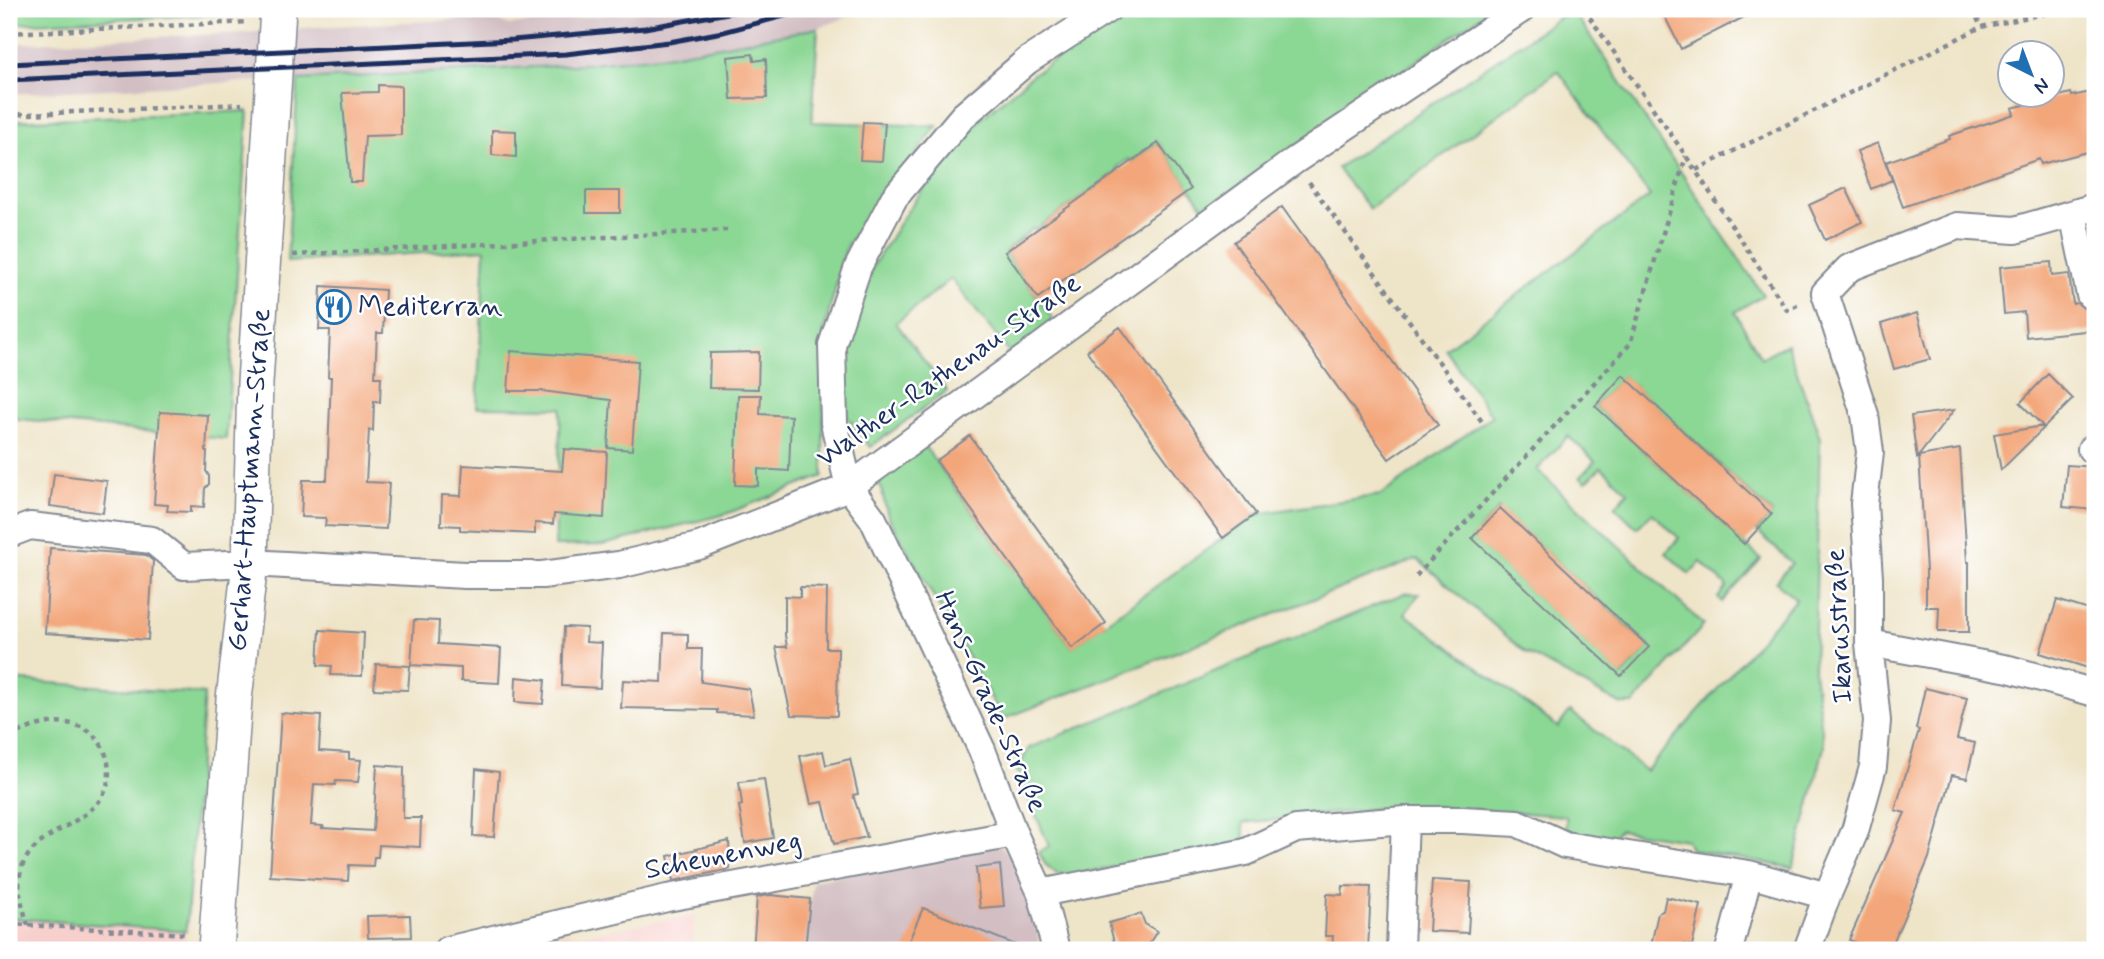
<svg xmlns="http://www.w3.org/2000/svg" width="2104" height="959" viewBox="0 0 2104 959" font-family="Mynerve,sans-serif">
  <style>
    .built { fill: #f7d0cd }
    .industrial { fill: #d2bec3 }
    .green { fill: #8bd794; stroke: #538379; stroke-width: 2; fill-rule: evenodd }
    .building { fill: #f3a679 }
    .lines { fill: none; stroke-linecap: round; stroke-linejoin: round }
    .minor-casing { stroke: #848a93; stroke-width: 30 }
    .major-casing { stroke: #848a93; stroke-width: 38 }
    .path { stroke: #848a93; stroke-width: 4.5; stroke-dasharray: 5 5; stroke-linecap: butt }
    .minor { stroke: #fff; stroke-width: 26 }
    .major { stroke: #fff; stroke-width: 35 }
    .rail { stroke: #1b2f5e; stroke-width: 5 }
    .labels { text-anchor: middle; dominant-baseline: central; stroke-width: 5; stroke-linejoin: round; paint-order: stroke }
    .poi-label { font-size: 28px; fill: #1b2f5e; stroke: #fff; text-anchor: start }
    .street-label { font-size: 28px; fill: #1b2f5e; stroke: #fff }
  </style>
  <rect width="100%" height="100%" fill="#fff"/>
  <filter id="ink" filterUnits="userSpaceOnUse"><feTurbulence type="fractalNoise" baseFrequency=".0143" numOctaves="2"/><feDisplacementMap in="SourceGraphic" scale="14" xChannelSelector="R" yChannelSelector="G"/><feConvolveMatrix kernelMatrix="1 2 1 2 8 2 1 2 1" color-interpolation-filters="sRGB"/></filter>
  <filter id="wash" filterUnits="userSpaceOnUse"><feTurbulence type="fractalNoise" baseFrequency=".00686" numOctaves="4" result="noise"/><feDisplacementMap in="SourceGraphic" scale="28" xChannelSelector="R" yChannelSelector="G"/><feGaussianBlur stdDeviation="1.57" result="paint"/><feColorMatrix in="noise" values="0 0 0 0 0 0 0 0 0 0 0 0 0 0 0 0 0 1.4 0 .05"/><feComposite in="paint" operator="in"/></filter>
  <g filter="url(#wash)">
    <rect width="100%" height="100%" fill="#eee4c8"/>
    <path class="built" d="M695,915L692,950H501L566,933L580,935Z
      M9,918L186,931L185,950H9Z"/>
    <path class="industrial" d="M661,9H869L818,28L671,55L573,65L9,94V44L244,33L316,27L489,18L510,25Z
      M1000,845L1015,862L1042,950H805L813,881Z"/>
    <path class="green" d="M9,9H251V13L9,24Z
      M1132,9H1491L1205,209L1158,143L1132,162L1129,159L1117,168L1119,171L1035,230L1033,228L1005,252L1057,325L1013,357L951,279L896,323L947,391L870,447L846,415L847,338L868,274L902,219L943,160L983,117L1033,74Z
      M1572,9L1763,295L1735,312L1761,358L1787,344L1820,438L1814,671L1824,747L1793,868L1692,850L1686,840L1619,830L1610,840L1566,834V816L1409,805L1243,823L1245,843L1077,874H1057L1045,864L1039,852L1049,846L1017,770L1029,748L1405,593L1419,594L1405,614L1558,727L1570,711L1646,771L1796,599L1776,582L1792,563L1757,531L1772,513L1623,376L1595,406L1761,559L1722,602L1718,598L1727,586L1701,562L1689,574L1666,553L1679,538L1652,513L1637,528L1615,507L1628,492L1601,467L1586,482L1580,477L1595,461L1568,436L1537,470L1704,625L1633,704H1620L1525,652L1417,559L1003,719L888,516L878,477L925,447L1072,647L1256,514L1381,495L1492,416L1445,349L1650,196L1558,71L1370,209L1337,168ZM1499,508L1649,646L1622,676L1473,538Z
      M818,28L812,122L937,126L847,245L824,331L823,476L726,514L603,545L555,546L561,408L477,407L485,249L287,262L298,80L573,65L671,55Z
      M248,111L226,439L9,418V121Z
      M9,680L204,694L186,931L9,918Z"/>
    <g id="blocks">
      <path class="building" d="M1661,9H1760L1681,49Z
        M753,54L754,61L766,59L767,98L731,99L728,57Z
        M378,85L401,86V135L365,136L362,182H350L342,93L378,92Z
        M2095,91V150L2041,164L2039,159L1903,207L1886,162L1950,139L1949,136L2014,114L2012,108L2071,93L2072,96Z
        M863,122L885,123L882,161L860,160Z
        M492,130L516,131V157L492,155Z
        M1158,143L1191,189L1038,298L1005,252Z
        M1878,143L1892,180L1871,189L1857,151Z
        M1846,188L1862,222L1825,240L1809,205Z
        M586,191H620V213H586Z
        M1282,207L1438,425L1389,459L1234,242Z
        M2051,262L2052,276L2069,274L2073,304L2077,303L2086,310L2095,309V330L2026,337L2024,312L2004,314L2000,267Z
        M321,286L385,290L383,333H377L375,377H381L380,402L374,401L373,431L369,430L366,482L389,483L386,529L325,526L326,518L301,517L303,480H327L331,377H328L330,330H319Z
        M1917,313L1930,359L1894,369L1881,324Z
        M1120,327L1256,514L1223,538L1087,351Z
        M511,351L638,361L632,450L608,448L611,400L542,391H508Z
        M759,352L758,389L709,388L710,353Z
        M2048,374L2073,399L2001,470L1994,434L2043,426L2020,403Z
        M1623,375L1772,514L1744,544L1595,406Z
        M738,395H761L760,414L791,416L789,471L758,469V486L735,485Z
        M1954,410L1917,458L1911,416Z
        M160,412L208,415L206,452H207L206,471L209,476V484L205,488L204,507L191,506V512L167,511L168,505L154,504Z
        M970,436L1106,623L1072,648L936,461Z
        M564,449L607,452L604,518L554,514L553,524L535,523V534L460,530V526L441,525L442,495L461,496L463,465L562,471Z
        M1960,449L1967,562H1969V632H1938L1939,607H1926V571L1919,456Z
        M2067,465L2095,467V510L2063,507Z
        M54,474L107,481L103,513L50,506Z
        M1500,508L1649,647L1621,676L1472,538Z
        M50,548L146,555L153,561L148,640L45,633Z
        M800,587L827,588L826,648H838L837,716L791,715L776,647H787L785,635V596L800,597Z
        M2057,600L2095,612V646L2088,668L2040,653Z
        M414,620L439,621L438,644L501,648L499,683L461,681V668L411,665Z
        M564,627L587,628L586,642L602,643L600,688L562,686Z
        M320,630L364,633L362,676L331,675L332,666L318,665Z
        M664,633L688,634V649H702L701,682L749,689L754,715L717,713V710L621,708L623,680L662,682Z
        M376,664L410,666L408,690L374,689Z
        M516,677L545,680L543,704L515,702Z
        M1925,688L1967,698L1957,739L1975,743L1967,778L1952,775L1929,858L1890,950H1875L1849,940L1905,813L1895,810L1919,730L1916,729Z
        M281,713L321,716L319,751L349,753V759L361,760L358,782L336,781L335,785L314,784L311,825L323,826L322,828L373,831L377,765L404,767L403,818H421L420,847L379,845L378,857H374L373,866L349,865L348,881L270,876Z
        M823,751L826,765L850,759L858,794L853,795L867,837L834,844L823,802L811,804L800,756Z
        M476,769L499,772L494,837L473,836Z
        M764,779L773,838L745,843L739,806L742,805L739,782Z
        M729,841L730,869L673,881L668,856Z
        M1000,865L1004,906L980,908L976,868Z
        M1432,880L1471,882L1468,933L1429,931Z
        M1343,886L1371,887L1368,950H1332L1333,936H1325L1327,894L1342,895Z
        M770,895L810,899L805,950H753L757,897Z
        M1666,897L1701,905L1692,946L1683,944L1682,950H1650L1658,913L1663,911Z
        M923,908L1026,949L1025,950H905Z
        M1141,914L1145,924L1157,931L1145,950H1116L1109,923Z
        M410,915L411,937L368,938L367,916Z"/>
    </g>
  </g>
  <g filter="url(#ink)">
    <use href="#blocks" fill-opacity="0" stroke="#848a93" stroke-width="2"/>
    <g class="lines">
      <g class="minor-casing">
        <path id="minor" d="M2073,214L2090,295
          M2091,449H2095
          M9,534L30,526L152,540L184,566L250,563L465,575H542L619,565L699,546L849,487L1294,161L1522,9
          M1869,643L2009,669L2095,693
          M1041,893L1246,852L1296,829L1405,820H1462L1517,823L1565,845L1749,874L1827,896
          M1400,948L1405,820
          M447,950L667,898L1014,834
          M1056,950L1041,893L1014,834L982,750L873,519L849,487L834,423L832,345L858,267L894,198L963,116L1027,61L1108,9
          M1729,950L1749,874
          M1807,950L1827,896L1855,831L1873,767L1877,721L1869,643V578L1864,504L1870,452L1865,415L1825,293L1849,268L1957,226L2015,230L2095,207"/>
      </g>
      <g class="major-casing">
        <path id="major" d="M216,950L234,699L250,563L255,383L278,9"/>
      </g>
      <path class="path" d="M1584,9L1686,156L1787,310L1801,303
        M1973,9L1981,27
        M9,33L248,22
        M9,115L242,104
        M1696,170L1981,27L2068,9
        M1309,182L1483,423
        M293,255L727,230
        M1416,576L1630,344L1686,156
        M9,736C34,726 59,715 85,729C97,735 106,750 108,763C117,817 54,822 29,854C12,877 21,901 28,925
        M9,924L188,934"/>
      <use href="#minor" class="minor"/>
      <use href="#major" class="major"/>
      <path class="rail" d="M9,64L513,40L645,28L750,9
        M9,80L566,54L669,42L723,32L811,9"/>
    </g>
  </g>
  <defs>
    <g id="restaurant-ring" transform="scale(1.75)"><circle r="9.5" fill="#fff" stroke="#1f6fb2" stroke-width="1.5"/><path d="M-5-6h1v4h1v-4h1v4h1v-4h1v5L-1.5 .5V6h-2V.5L-5-1ZM5-6V6H3V1.5H1.5Q1.5-4 5-6Z" fill="#1f6fb2"/></g>
  </defs>
  <g fill-rule="evenodd">
    <use href="#restaurant-ring" x="334" y="307"/>
  </g>
  <g class="labels">
    <g class="poi-label">
      <text x="358" y="307">Mediterran</text>
    </g>
    <g class="street-label">
      <text transform="translate(949 371) rotate(-35)">Walther-Rathenau-Straße</text>
      <text transform="translate(250 480) rotate(-86)">Gerhart-Hauptmann-Straße</text>
      <text transform="translate(1840 626) rotate(-93)">Ikarusstraße</text>
      <text transform="translate(990 702) rotate(66)">Hans-Grade-Straße</text>
      <text transform="translate(723 856) rotate(-11)">Scheunenweg</text>
    </g>
  </g>
  <rect width="2104" height="959" fill="none" stroke="#fff" stroke-width="35"/>
  <g transform="translate(2031 74) rotate(138)"><circle r="33" fill="#ffffff" stroke="#a4acbf" stroke-width="2"/>
  <path d="M0-5L12 26L0 18L-12 26Z" fill="#1f6fb2"/>
  <text y="-10" font-size="19" font-weight="bold" text-anchor="middle" fill="#1b2f5e">N</text>
  </g>
</svg>
